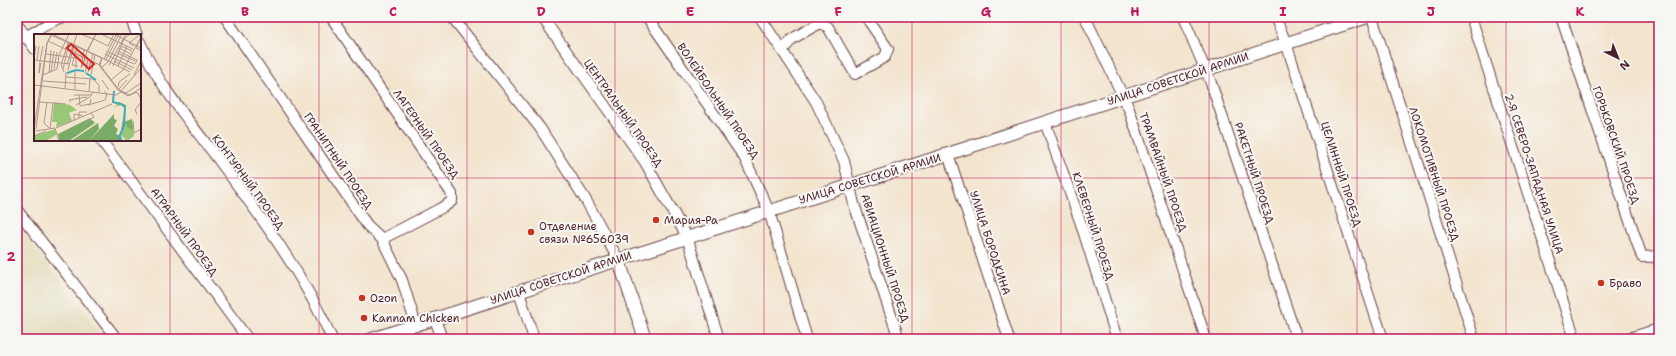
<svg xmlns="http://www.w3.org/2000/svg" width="1676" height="356" viewBox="0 0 1676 356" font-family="'Shantell Sans',sans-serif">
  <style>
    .built { fill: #e3dbba }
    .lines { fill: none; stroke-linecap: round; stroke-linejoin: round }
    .minor-casing { stroke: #633d43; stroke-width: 12 }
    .tertiary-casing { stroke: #633d43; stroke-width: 14 }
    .secondary-casing { stroke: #633d43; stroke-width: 16 }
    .minor { stroke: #fff; stroke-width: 10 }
    .tertiary { stroke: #fff; stroke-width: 12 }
    .secondary { stroke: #fff; stroke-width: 14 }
    .grid { fill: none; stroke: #c2185b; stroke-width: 1; stroke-opacity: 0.55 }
    .poi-dot { fill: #c8321e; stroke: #f6f6f2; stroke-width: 1.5 }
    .labels { text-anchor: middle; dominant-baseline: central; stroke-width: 4; stroke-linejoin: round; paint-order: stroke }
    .street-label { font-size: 11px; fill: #4a1f2b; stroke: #f6f6f2 }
    .poi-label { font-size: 11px; fill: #4a1f2b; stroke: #f6f6f2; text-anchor: start }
    .inset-river { fill: none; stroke: #3dacbb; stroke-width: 2 }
    .inset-road { fill: none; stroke: #af958d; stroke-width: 1 }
    .view { fill: #d62828; fill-opacity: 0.15; stroke: #d62828; stroke-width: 2 }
    .inset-edge { fill: none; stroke: #4a1f2b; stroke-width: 2 }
    .neatline { fill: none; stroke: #c2185b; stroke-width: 1.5 }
    .grid-label { font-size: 13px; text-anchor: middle; font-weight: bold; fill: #c2185b }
  </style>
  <rect width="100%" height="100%" fill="#f6f6f2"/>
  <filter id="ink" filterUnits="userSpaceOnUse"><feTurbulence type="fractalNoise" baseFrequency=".025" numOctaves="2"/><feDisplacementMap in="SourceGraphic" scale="8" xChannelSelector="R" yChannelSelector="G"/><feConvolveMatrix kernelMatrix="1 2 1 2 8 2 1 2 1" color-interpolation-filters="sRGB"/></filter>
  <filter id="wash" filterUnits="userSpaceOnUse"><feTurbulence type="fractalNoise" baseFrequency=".012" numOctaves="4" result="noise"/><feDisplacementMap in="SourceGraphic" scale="16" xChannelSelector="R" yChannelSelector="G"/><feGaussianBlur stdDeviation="0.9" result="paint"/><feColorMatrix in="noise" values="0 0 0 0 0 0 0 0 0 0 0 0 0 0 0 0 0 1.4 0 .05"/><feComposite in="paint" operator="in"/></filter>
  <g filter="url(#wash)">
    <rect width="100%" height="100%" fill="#f3e4ce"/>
    <path class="built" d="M17,224L105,339H17Z"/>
  </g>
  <g filter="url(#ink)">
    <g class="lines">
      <g class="minor-casing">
        <path id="minor" d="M130,17L137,35
          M225,17L367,225L382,239L402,280L416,325
          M331,17L452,194V201L445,206L382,239
          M452,17L540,128L587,202L619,261
          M542,17L645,162L687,237L719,339
          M647,17L744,157L769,211L807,339
          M760,17L816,102L844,161L854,204L899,339
          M1085,17L1129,109L1206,339
          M1183,17L1211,83L1297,339
          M1275,17L1286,43L1383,339
          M1372,17L1474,339
          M1471,17L1575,339
          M1561,17L1642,257L1657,256L1659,262
          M17,24L35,49
          M17,40C34,35 47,21 64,17
          M140,42C157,83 188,120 215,155C258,213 303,273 332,339
          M783,50L792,39L818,24H822L828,27L855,74L885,57L888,49L866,17
          M1045,122L1081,224L1117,339
          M101,140L248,339
          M948,154L1009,339
          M17,210L117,339
          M519,292L534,339
          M435,319L442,339"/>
      </g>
      <g class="tertiary-casing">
        <path id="tertiary" d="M619,261L645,339
          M372,339L948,154L1367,17"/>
      </g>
      <g class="secondary-casing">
        <path id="secondary" d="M1633,339L1659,331"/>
      </g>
      <use href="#minor" class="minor"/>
      <use href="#tertiary" class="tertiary"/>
      <use href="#secondary" class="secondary"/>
    </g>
  </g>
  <path class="grid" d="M170,17V339M319,17V339M467,17V339M615,17V339M764,17V339M912,17V339M1061,17V339M1209,17V339M1357,17V339M1506,17V339M17,178H1659"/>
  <g class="poi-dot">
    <circle cx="656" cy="220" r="4"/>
    <circle cx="531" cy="232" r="4"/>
    <circle cx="1601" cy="283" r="4"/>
    <circle cx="362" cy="298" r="4"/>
    <circle cx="364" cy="318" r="4"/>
  </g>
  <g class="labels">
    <g class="street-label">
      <text transform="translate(1178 79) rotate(-18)">УЛИЦА СОВЕТСКОЙ АРМИИ</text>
      <text transform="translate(718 101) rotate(56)">ВОЛЕЙБОЛЬНЫЙ ПРОЕЗД</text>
      <text transform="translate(623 113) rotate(55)">ЦЕНТРАЛЬНЫЙ ПРОЕЗД</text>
      <text transform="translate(426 134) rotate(55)">ЛАГЕРНЫЙ ПРОЕЗД</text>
      <text transform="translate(1616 145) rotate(71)">ГОРЬКОВСКИЙ ПРОЕЗД</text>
      <text transform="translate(338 161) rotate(56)">ГРАНИТНЫЙ ПРОЕЗД</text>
      <text transform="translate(1163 172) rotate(71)">ТРАМВАЙНЫЙ ПРОЕЗД</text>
      <text transform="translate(1254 173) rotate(72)">РАКЕТНЫЙ ПРОЕЗД</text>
      <text transform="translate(1341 174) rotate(72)">ЦЕЛИННЫЙ ПРОЕЗД</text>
      <text transform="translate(1434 174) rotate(72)">ЛОКОМОТИВНЫЙ ПРОЕЗД</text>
      <text transform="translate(1534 174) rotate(72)">2-Я СЕВЕРО-ЗАПАДНАЯ УЛИЦА</text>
      <text transform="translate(870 179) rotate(-17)">УЛИЦА СОВЕТСКОЙ АРМИИ</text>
      <text transform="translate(248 182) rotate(54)">КОНТУРНЫЙ ПРОЕЗД</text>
      <text transform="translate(1093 226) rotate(72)">КЛЕВЕРНЫЙ ПРОЕЗД</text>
      <text transform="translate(184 232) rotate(54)">АГРАРНЫЙ ПРОЕЗД</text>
      <text transform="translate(990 243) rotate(72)">УЛИЦА БОРОДКИНА</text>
      <text transform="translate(885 258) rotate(72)">АВИАЦИОННЫЙ ПРОЕЗД</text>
      <text transform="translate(561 278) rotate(-18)">УЛИЦА СОВЕТСКОЙ АРМИИ</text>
    </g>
    <g class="poi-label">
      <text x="664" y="220">Мария-Ра</text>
      <text x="539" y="226">Отделение<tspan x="539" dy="13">связи №656039</tspan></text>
      <text x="1609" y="283">Браво</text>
      <text x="370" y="298">Ozon</text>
      <text x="372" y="318">Kannam Chicken</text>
    </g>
  </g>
  <g transform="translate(34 34)">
    <rect width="107" height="107" fill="#f3e4ce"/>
    <path d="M20,68L36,71L43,76L35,79L38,87L22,93L23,88H18ZM98,85L100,102L93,107L87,101L88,96L93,87ZM21,95L23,100L19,103L11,107H0V102Z" fill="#98c877"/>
    <path d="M85,68L92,71L90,88L98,85L99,96L93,93V90L90,92L87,102L89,107H55L80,80V85L83,86L80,92L84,95L82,100L86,102L91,73L86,71L84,73L85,70L80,74ZM56,84L61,89L35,107H25L24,100ZM64,89L65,95L55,107H37Z" fill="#7aac68"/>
    <path class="inset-river" d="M33,39L42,36L50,37M52,39L62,46M80,57L79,68L86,70M87,70L91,73L90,92L85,103L87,107"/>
    <path class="inset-road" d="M18,0L68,24L66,31L85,56L92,59L107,49M47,0L59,5M67,0L99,15M80,0L107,14M107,3L102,14L107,16M60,5L74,12M14,7L66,31M74,12L80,0M87,12L98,17M100,12L95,9L107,0M43,13L38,31L44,32M85,14L97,20M53,17L62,0M72,17L100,30M84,17L103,26L101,30M53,18L62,0M83,19L101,27M12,20L42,24V34M71,20L100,34M68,24L96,38M0,25L2,12M70,25L82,1M0,26L36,30M3,26L5,12M72,26L85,0M6,27L5,39L7,29M6,27L9,12M80,27L98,36M33,30L43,0M75,31L92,0M79,32L90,5L96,0M84,32L93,12M48,33L53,18M68,33L74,28L88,0M47,34L50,16M20,35L23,18M29,35L35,9M34,36L40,11M41,37V56M17,38L20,17M30,38L27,31L34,9M54,38L59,20M15,39L17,16M51,39L54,26M9,41L23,35L25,21L35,0M57,41L61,21M100,41L107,27M32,43L59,45L65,51V58M68,46L75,56M77,46L89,36L107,3M9,47L52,50M0,51L82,61L87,58L96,61L107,54M84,53L85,48L96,40M31,55L32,38M84,56L93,46M55,57L56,45M87,57L107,34M40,61H57M45,61L46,72L56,70L57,65M6,68L19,69M13,68L10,89L15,94M37,68L35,66L53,63M42,71L56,63L59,58M54,71L71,66L73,60L70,57M103,80L101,76L107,68M45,84V78H53M40,87V80L49,82M99,87L100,99L107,95M22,94L78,70M0,95L13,9L17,1L68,24L65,31L84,56L94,62L103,58L107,65M2,95L13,9L17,2M16,95L19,69L32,70M51,95V89L60,83L57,79M2,97L21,94L25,107M0,102L12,97"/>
    <path class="view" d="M37,10L60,30L55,35L33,14Z"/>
    <rect width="107" height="107" class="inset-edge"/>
  </g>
  <rect width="1676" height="356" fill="none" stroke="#f6f6f2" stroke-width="44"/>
  <g transform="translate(1618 58) rotate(137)" stroke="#f6f6f2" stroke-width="3" paint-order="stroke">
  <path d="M0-3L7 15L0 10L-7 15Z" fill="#4a1f2b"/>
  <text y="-6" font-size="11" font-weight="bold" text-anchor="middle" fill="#4a1f2b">N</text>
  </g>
  <rect x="22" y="22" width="1632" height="312" class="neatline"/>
  <g class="grid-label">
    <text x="96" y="16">A</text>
    <text x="245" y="16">B</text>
    <text x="393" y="16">C</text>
    <text x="541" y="16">D</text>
    <text x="690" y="16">E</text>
    <text x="838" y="16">F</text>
    <text x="986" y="16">G</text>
    <text x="1135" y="16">H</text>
    <text x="1283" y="16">I</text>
    <text x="1431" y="16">J</text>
    <text x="1580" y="16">K</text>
    <text x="11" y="105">1</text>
    <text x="11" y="261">2</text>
  </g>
</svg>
